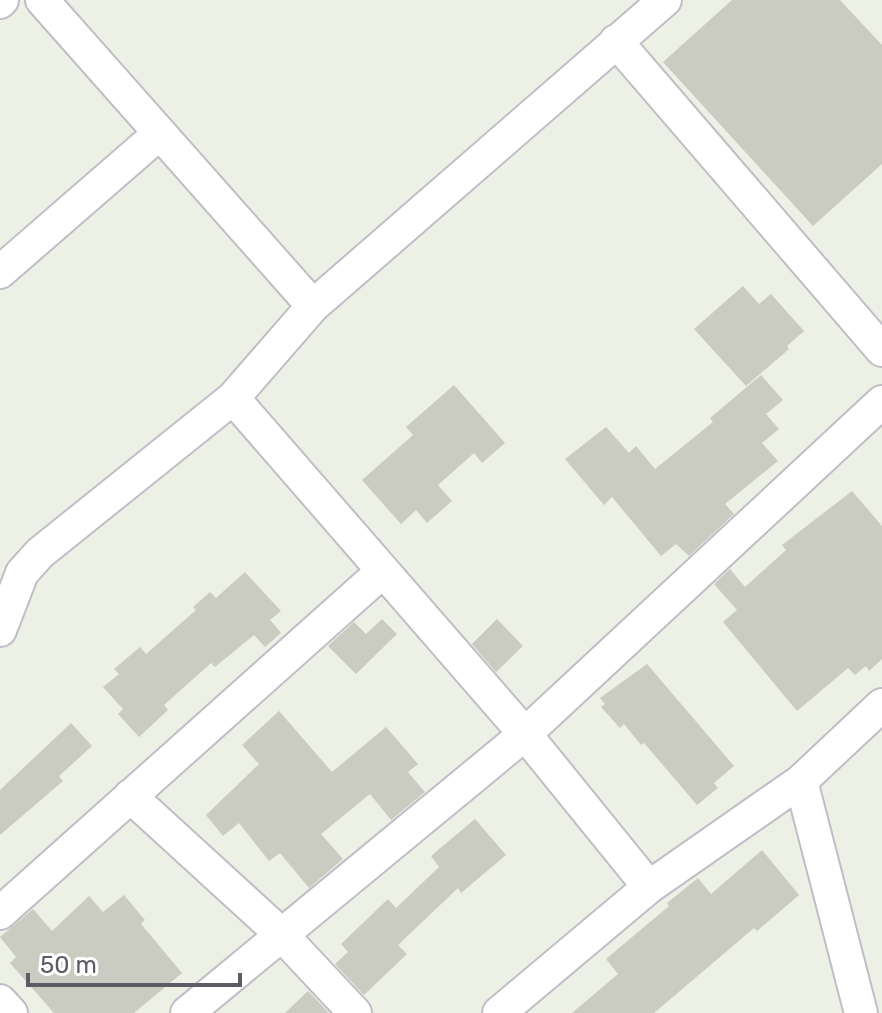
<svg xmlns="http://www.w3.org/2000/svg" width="882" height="1013" viewBox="0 0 882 1013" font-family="Rubik,sans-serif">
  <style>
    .building { fill: #cacbc1 }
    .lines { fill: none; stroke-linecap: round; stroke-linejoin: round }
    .minor-casing { stroke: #bfbec6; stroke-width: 36 }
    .minor { stroke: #fff; stroke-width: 32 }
  </style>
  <rect width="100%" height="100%" fill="#edf0e4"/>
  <path class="building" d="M732,0H840L882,45V164L813,226L663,62Z
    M743,286L759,304L771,294L804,331L787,346L789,349L746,386L694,329Z
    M761,375L783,400L766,414L779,429L762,443L778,461L725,504L734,514L689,556L676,544L661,556L612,497L604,505L565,459L606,427L629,453L636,446L655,469L713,422L710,418Z
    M454,385L505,443L482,463L474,453L438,485L452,501L427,523L416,510L401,524L362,480L413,435L406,427Z
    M852,491L882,526V659L869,671L866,666L855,675L848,668L797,711L723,622L737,610L714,584L730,569L745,587L786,550L782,545Z
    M245,572L281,611L270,620L281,633L265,647L254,635L215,667L211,663L164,705L168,710L139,737L118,714L123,709L103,687L119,674L114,669L140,647L146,654L196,610L193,607L210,592L216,598Z
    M382,619L397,634L356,674L328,646L354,622L366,634Z
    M497,619L523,646L496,672L472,644Z
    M647,664L734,766L714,783L718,788L697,805L644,743L641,745L624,724L620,728L601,707L605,704L600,698Z
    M279,711L332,772L386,727L418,764L408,772L425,792L391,820L370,794L321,834L343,859L309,888L280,853L269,861L239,823L223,836L206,815L259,764L242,745Z
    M71,723L92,746L59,776L63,781L0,835V790Z
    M475,819L506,855L461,893L458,888L398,945L407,954L364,995L335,964L348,952L341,944L388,899L396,908L439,867L431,856Z
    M762,850L799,895L757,931L754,928L654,1013H572L618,974L606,959L669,906L667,903L698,878L711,894Z
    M124,895L145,920L141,924L182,973L134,1013H54L10,963L16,957L0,937L33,909L52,931L89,896L103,912Z
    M308,991L329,1013H285Z"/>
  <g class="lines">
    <g class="minor-casing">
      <path id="minor" d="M42,0L313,306
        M0,2L2,0
        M616,41L882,350
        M0,272L160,133
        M233,398L525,734L649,887L801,781L861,1013
        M0,630L22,573L40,553L233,398L313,306L665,0
        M801,781L882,705
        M130,796L281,934L355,1013
        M0,913L383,571
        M0,1001L11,1013
        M187,1013L525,734L882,402
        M499,1013L649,887"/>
    </g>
    <use href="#minor" class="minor"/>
  </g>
  <path d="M28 973v12h212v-12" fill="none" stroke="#5d5c66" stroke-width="4"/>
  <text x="40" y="973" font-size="24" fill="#5d5c66" stroke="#ffffff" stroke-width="6" paint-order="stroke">50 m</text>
</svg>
